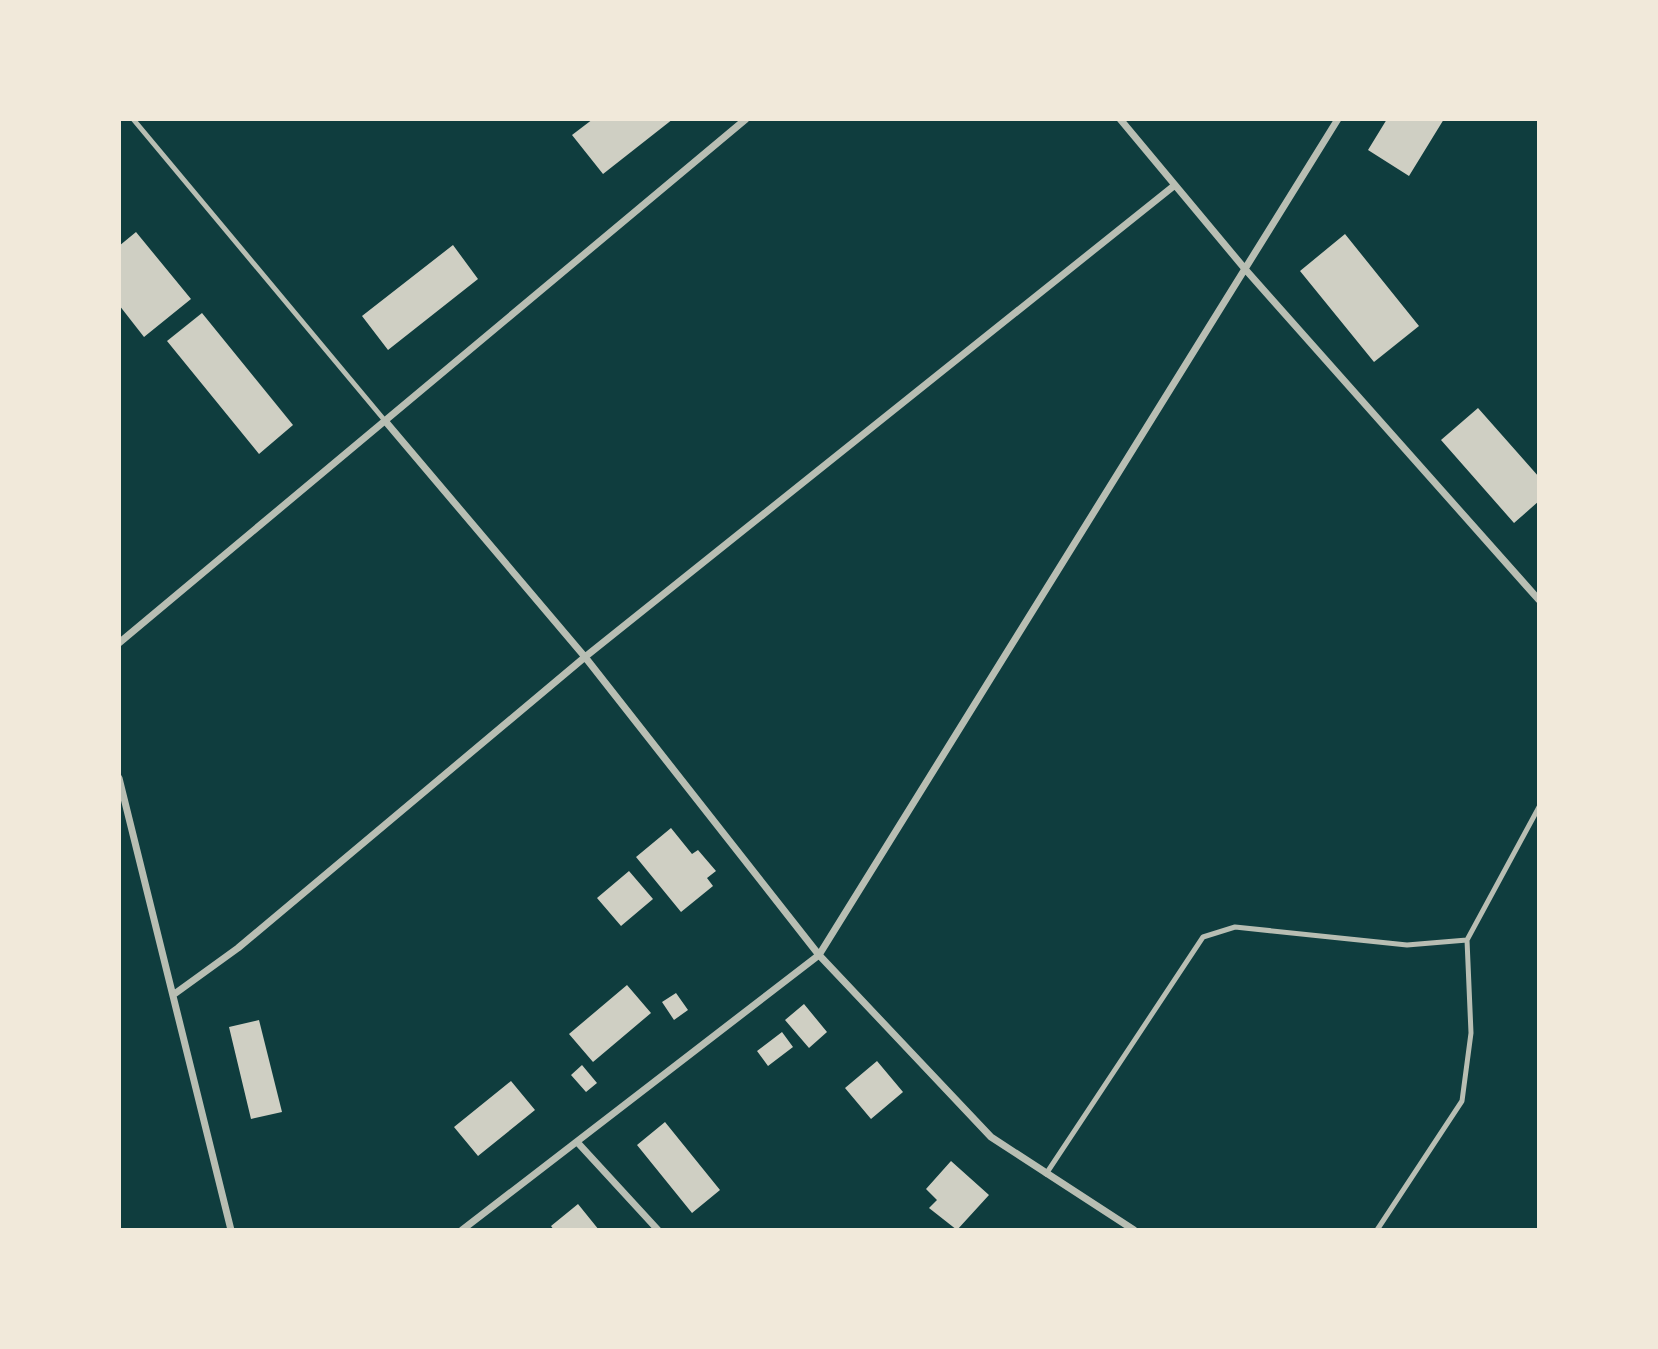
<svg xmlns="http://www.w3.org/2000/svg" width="1658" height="1349" viewBox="0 0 1658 1349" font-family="'Sofia Sans Condensed',sans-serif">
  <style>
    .building { fill: #cfcfc3 }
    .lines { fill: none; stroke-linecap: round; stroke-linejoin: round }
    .service { stroke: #b8beb3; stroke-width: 5 }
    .minor { stroke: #b8beb3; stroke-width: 7 }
  </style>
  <rect width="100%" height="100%" fill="#0f3d3e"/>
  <path class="building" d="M593,119H673L603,174L572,135Z
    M1387,119H1444L1409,176L1368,150Z
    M136,232L191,299L144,337L119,305V246Z
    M1345,234L1419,326L1374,362L1300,271Z
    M453,245L478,279L388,350L362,316Z
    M202,313L293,425L259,454L167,341Z
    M1478,408L1539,477V501L1514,523L1441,440Z
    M671,828L692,854L698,850L716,871L707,878L713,886L681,912L636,857Z
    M629,871L653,899L621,926L597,898Z
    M627,985L651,1013L593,1062L569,1034Z
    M676,993L688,1010L674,1020L662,1002Z
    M804,1004L827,1032L809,1048L785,1020Z
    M259,1020L282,1112L251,1119L229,1027Z
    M782,1032L793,1047L768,1066L757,1051Z
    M877,1061L903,1092L871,1119L845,1088Z
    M582,1065L597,1083L586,1092L571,1075Z
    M511,1081L535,1110L478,1156L454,1127Z
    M665,1122L720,1190L692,1213L637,1145Z
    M951,1161L989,1195L957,1230L929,1208L937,1200L926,1189Z
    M578,1204L599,1230H554L551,1226Z"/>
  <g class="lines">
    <path class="service" d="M133,119L386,422
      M1046,1174L1203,937L1235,927L1407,945L1467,940
      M1377,1230L1462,1101L1471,1033L1467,940L1539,807"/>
    <path class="minor" d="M1120,119L1245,269L1539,600
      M386,422L585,657L819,955L991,1137L1134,1230
      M119,643L746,119
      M119,778L231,1230
      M173,995L238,948L585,657L1175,185
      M578,1143L658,1230
      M462,1230L819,955L1338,119"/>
  </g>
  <rect width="1658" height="1349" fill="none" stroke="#f1e9da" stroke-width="242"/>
</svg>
